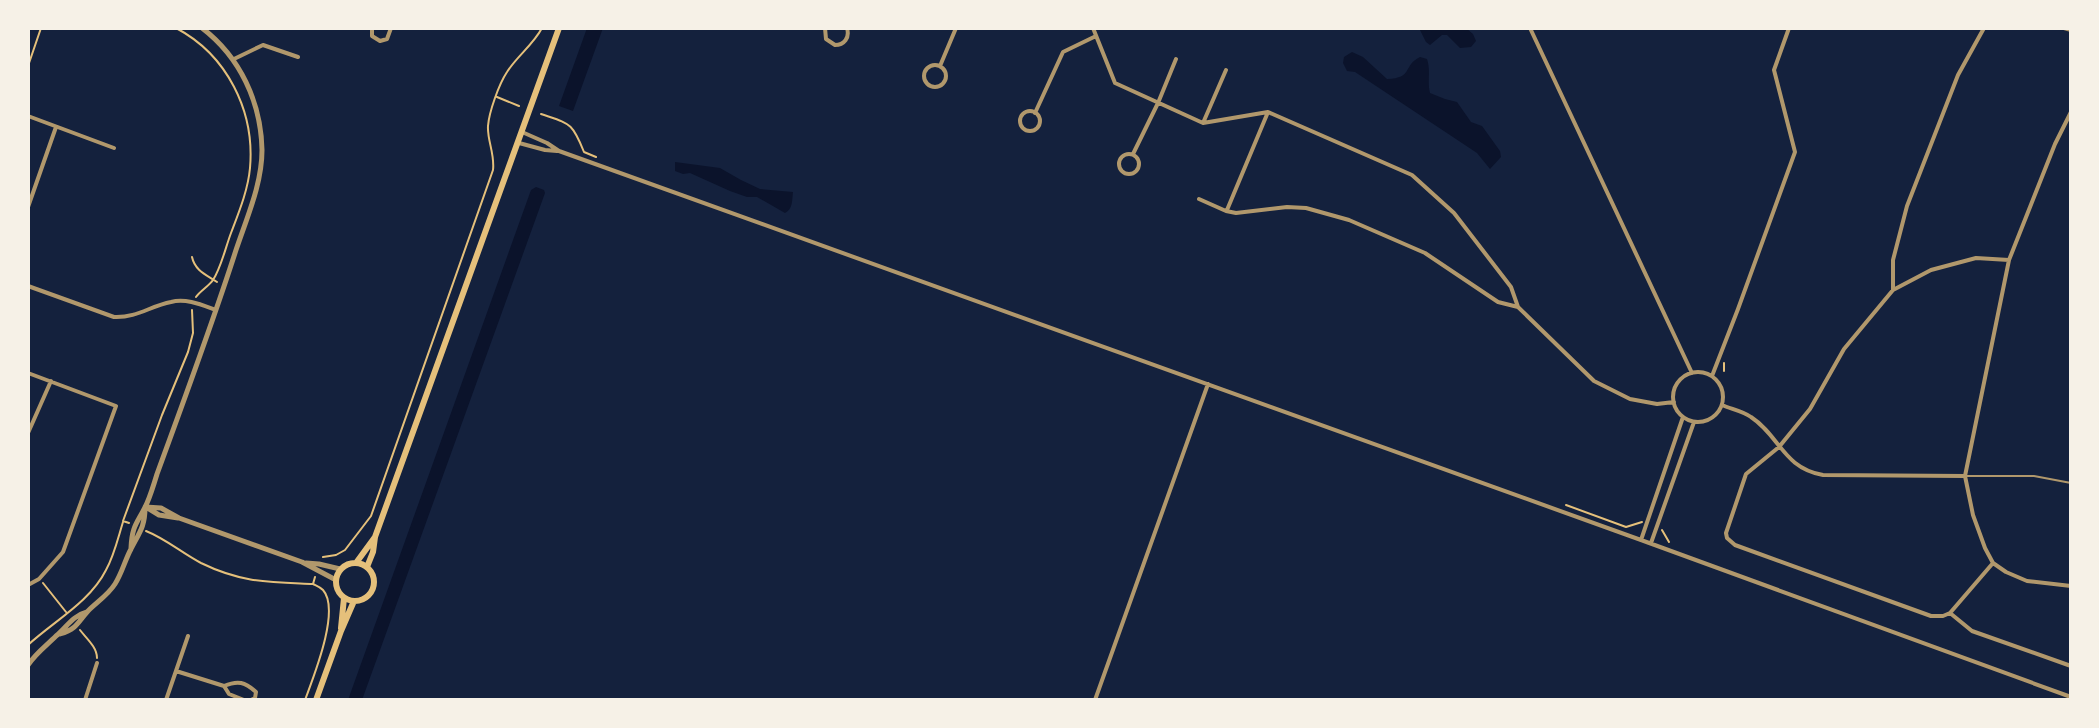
<svg xmlns="http://www.w3.org/2000/svg" width="2099" height="728" viewBox="0 0 2099 728" font-family="'Times New Roman',serif">
  <style>
    .water { fill: #0b132b }
    .lines { fill: none; stroke-linecap: round; stroke-linejoin: round }
    .path { stroke: #e5c07b; stroke-width: 2 }
    .service { stroke: #b1986c; stroke-width: 2 }
    .minor { stroke: #b1986c; stroke-width: 4 }
    .tertiary { stroke: #b1986c; stroke-width: 5 }
    .primary { stroke: #e5c07b; stroke-width: 6 }
  </style>
  <rect width="100%" height="100%" fill="#14213d"/>
  <path class="water" d="M587,28H603L573,111L559,106Z
    M1419,28H1466L1473,34L1476,41L1471,47L1460,48L1447,35H1442L1430,45L1426,42Z
    M1352,52L1363,57L1387,79C1414,78 1402,66 1420,57L1427,59C1431,71 1427,81 1430,93L1445,99L1457,102L1471,122L1482,126L1500,151L1501,157L1490,169L1477,153L1355,72L1347,71L1343,63L1344,57Z
    M675,162L720,168L741,180L760,189L793,192C792,200 793,209 785,213L757,197H747L730,191L690,173L683,174L675,171Z
    M536,187L544,190L545,193L362,700H348L531,190Z"/>
  <g class="lines">
    <path class="path" d="M176,28C227,55 255,111 250,168C248,190 239,212 231,233C226,246 221,268 213,280C209,286 200,291 196,297
      M28,66L41,28
      M497,97L519,106
      M541,114C570,124 572,122 584,152L596,157
      M192,257C195,271 207,275 217,282
      M1724,363V371
      M1566,505L1626,527L1642,522
      M129,523L123,521L162,415L188,352L193,333L192,310
      M1662,530L1669,542
      M146,531C166,539 182,553 201,563C242,583 269,582 313,584
      M323,557L336,555L345,550L371,516L493,170C495,154 487,140 488,126C489,112 499,84 507,72C517,56 533,45 542,28
      M43,583L66,612
      M80,630C86,638 97,647 97,658
      M28,645C54,621 90,602 106,570C114,556 118,538 123,522
      M305,700C313,678 341,610 323,590C320,587 317,586 313,584L315,577"/>
    <path class="service" d="M1966,476H2034L2071,483"/>
    <path class="minor" d="M372,28V36L380,41L387,39L391,28
      M825,28L826,39L835,45C844,45 850,38 847,28
      M1093,28L1115,83L1203,123L1268,112L1412,175L1454,213L1511,287L1518,307L1594,381L1630,399L1657,404L1674,402
      M1530,28L1692,373
      M2064,28L2071,30
      M234,59L263,45L298,57
      M924 76a11 11 0 1 1 22 0a11 11 0 1 1-22 0Z
      M940,66L956,28
      M1020 121a10 10 0 1 1 20 0a10 10 0 1 1-20 0Z
      M2071,112L2055,144L2009,260L1965,476L1973,515L1985,548L1993,563L2006,572L2027,581L2071,586
      M1035,113L1063,52L1096,36
      M28,116L114,148
      M1203,123L1226,70
      M522,132L547,143L559,151L1641,540L2071,697
      M519,143L545,150L557,151
      M1119 164a10 10 0 1 1 20 0a10 10 0 1 1-20 0Z
      M1133,154L1158,103L1176,59
      M1199,199L1226,211L1236,213L1287,207L1306,208L1349,220L1425,253L1498,302L1518,307
      M28,207L56,127
      M1227,210L1268,112
      M28,286L114,317C137,318 150,306 171,302C186,298 202,305 216,310
      M1893,290V260L1907,206L1958,75L1984,28
      M1673 397a25 25 0 1 1 50 0a25 25 0 1 1-50 0Z
      M28,373L116,406L63,552L39,579L28,585
      M1712,376L1738,309L1795,152L1774,70L1789,28
      M1722,405C1731,409 1743,411 1751,417C1780,436 1783,468 1823,475L1965,476
      M28,433L51,381
      M1641,540L1683,417
      M1651,543L1694,422
      M1993,563L1950,613L1943,616H1931L1735,545L1727,538L1726,533L1746,474L1779,447L1810,409L1844,349L1893,290L1931,270L1976,258L2009,260
      M1950,613L1972,631L2071,666
      M176,671L224,686L229,694L244,700
      M224,686C238,680 245,682 256,692L255,698L251,700
      M85,700L97,663
      M166,700L188,636
      M1095,700L1208,384"/>
    <path class="tertiary" d="M145,507L161,508L179,518L302,562L336,580
      M146,507L159,515L178,518
      M131,548C132,524 138,523 147,503C151,494 154,484 157,474C184,400 212,325 236,250C247,217 262,184 262,150C261,102 240,57 202,28
      M306,563L319,564L340,569
      M60,634C78,628 77,623 88,611C97,602 108,595 115,584C122,573 125,560 131,549C139,533 145,527 145,508
      M28,665C36,653 46,646 56,636C67,627 72,616 87,612"/>
    <path class="primary" d="M336 582a19 19 0 1 1 38 0a19 19 0 1 1-38 0Z
      M356,563L375,537
      M367,567L373,552L375,537L559,28
      M341,628L344,598
      M316,700L341,631L354,601"/>
  </g>
  <rect width="2099" height="728" fill="none" stroke="#f6f1e7" stroke-width="60"/>
</svg>
